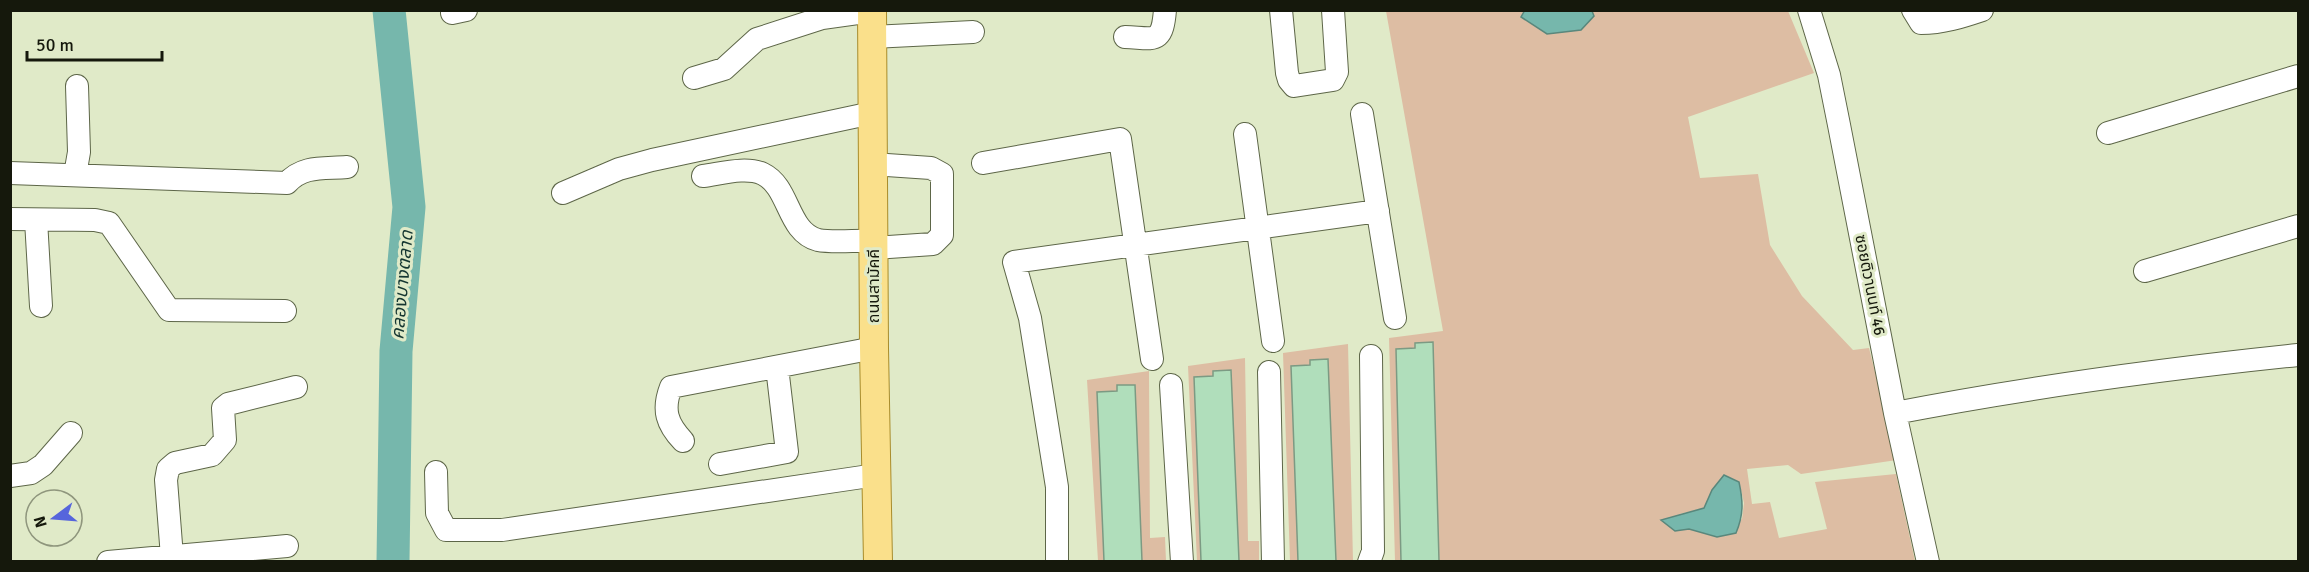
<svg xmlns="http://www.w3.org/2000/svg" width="2309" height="572" viewBox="0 0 2309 572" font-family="Signika,'Noto Sans Thai',sans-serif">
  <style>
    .green { fill: #ddbda3; fill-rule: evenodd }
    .water { fill: #76b7ac; stroke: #59877c; stroke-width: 1.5 }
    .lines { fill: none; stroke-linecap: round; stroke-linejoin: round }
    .river { stroke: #76b7ac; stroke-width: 33 }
    .building { fill: #b0debb; stroke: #7c9a83; stroke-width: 1.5 }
    .minor-casing { stroke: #5d6648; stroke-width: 24 }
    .major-casing { stroke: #a88c2c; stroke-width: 30 }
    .minor { stroke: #fff; stroke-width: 22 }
    .major { stroke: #fae08b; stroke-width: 28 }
    .labels { text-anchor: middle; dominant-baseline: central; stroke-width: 6; stroke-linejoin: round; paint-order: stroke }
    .street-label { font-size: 16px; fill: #15180c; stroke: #e0eac8 }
    .water-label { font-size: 18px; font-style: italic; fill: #153631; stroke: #e0eac8 }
  </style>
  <rect width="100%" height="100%" fill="#e0eac8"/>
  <path class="green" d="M1386,11H1525L1522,17H1594L1592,11H1788L1814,73L1688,117L1700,178L1758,174L1770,245L1802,296L1853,350L1869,348L1897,460L1801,474L1788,465L1747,469L1752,504L1770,502L1779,538L1827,529L1815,482L1896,474L1915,561H1395L1389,338L1443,331ZM1739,482L1744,503L1742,519L1717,537L1689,529L1680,514L1704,508L1712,490Z
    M1348,344L1353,561H1290L1283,353Z
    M1245,358L1248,541H1259V561H1197L1188,366Z
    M1149,371L1150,538L1165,537L1166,561H1098L1087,380Z"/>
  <path class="water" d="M1525,10L1592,11L1594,16L1581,30L1547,34L1521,17Z
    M1724,475L1739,482C1743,501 1744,514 1736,533L1717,537L1689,529L1675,531L1661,520L1704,508L1712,490Z"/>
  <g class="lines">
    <path class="river" d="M389,10L409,207L396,351L393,562"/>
  </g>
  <path class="building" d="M1433,342L1439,561H1401L1396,349L1415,348V343Z
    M1328,359L1336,561H1298L1291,366L1310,365V360Z
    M1231,370L1239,561H1201L1194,377L1213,376V371Z
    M1117,385H1135L1142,561H1104L1097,392L1117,391Z"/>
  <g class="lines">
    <g class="minor-casing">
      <path id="minor" d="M1281,10L1287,73L1289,80L1294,86L1333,80L1337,72L1333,10
        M1809,10L1829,75L1839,125L1895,413L1928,562
        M1913,10L1921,23C1943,23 1961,17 1982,10
        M452,13L466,10
        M872,37L973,32
        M1125,37C1155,38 1162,45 1165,10
        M694,78L724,69L757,39L822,18L872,11
        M1362,114L1395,318
        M2108,133L2298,76
        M1245,134L1273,341
        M983,163L1120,139L1152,359
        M872,164L931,168L942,174V235L933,244L874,248
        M10,173L287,183C303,165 324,169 347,167
        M75,175L79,152L77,86
        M703,176C720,174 746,166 763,174C790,187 787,232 818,240C833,243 858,240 874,241
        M563,193L619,169L652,160L872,113
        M10,219L95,220L109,223L169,310L285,311
        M36,220L41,306
        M2145,271L2298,226
        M1269,372L1273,562
        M1171,385L1182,562
        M1895,413C2029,387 2163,369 2298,355
        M683,441C667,424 662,410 671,387L874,348
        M720,464L787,452L777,367
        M436,472L437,513L446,530H502L876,475
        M10,476L31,473L43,465L71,433
        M172,557L166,480L168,469L175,463L212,455L225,440L223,408L228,404L296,387
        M108,562L287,546
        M1057,562V487L1030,318L1014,262L1378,211
        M1369,562L1373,551L1371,356"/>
    </g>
    <g class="major-casing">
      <path id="major" d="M872,10L874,348L878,562"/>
    </g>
    <use href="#minor" class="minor"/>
    <use href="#major" class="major"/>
  </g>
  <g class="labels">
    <g class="street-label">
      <text transform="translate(1870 285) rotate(79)">ซอยติวานนท์ 46</text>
      <text transform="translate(874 286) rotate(-90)">ถนนสามัคคี</text>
    </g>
    <g class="water-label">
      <text transform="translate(402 285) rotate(-85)">คลองบางตลาด</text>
    </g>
  </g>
  <rect width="2309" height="572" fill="none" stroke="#15180c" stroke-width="24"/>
  <g transform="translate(54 518) rotate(254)"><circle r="28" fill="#e0eac8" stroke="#8f967d" stroke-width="1.5"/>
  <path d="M0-4.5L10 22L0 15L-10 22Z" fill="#5665dc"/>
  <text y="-9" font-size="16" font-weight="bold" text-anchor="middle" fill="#15180c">N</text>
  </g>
  <path d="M27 51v9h135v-9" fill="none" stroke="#15180c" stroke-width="3"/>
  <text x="36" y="51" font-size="18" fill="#15180c" stroke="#e0eac8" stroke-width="4.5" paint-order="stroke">50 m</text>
</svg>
